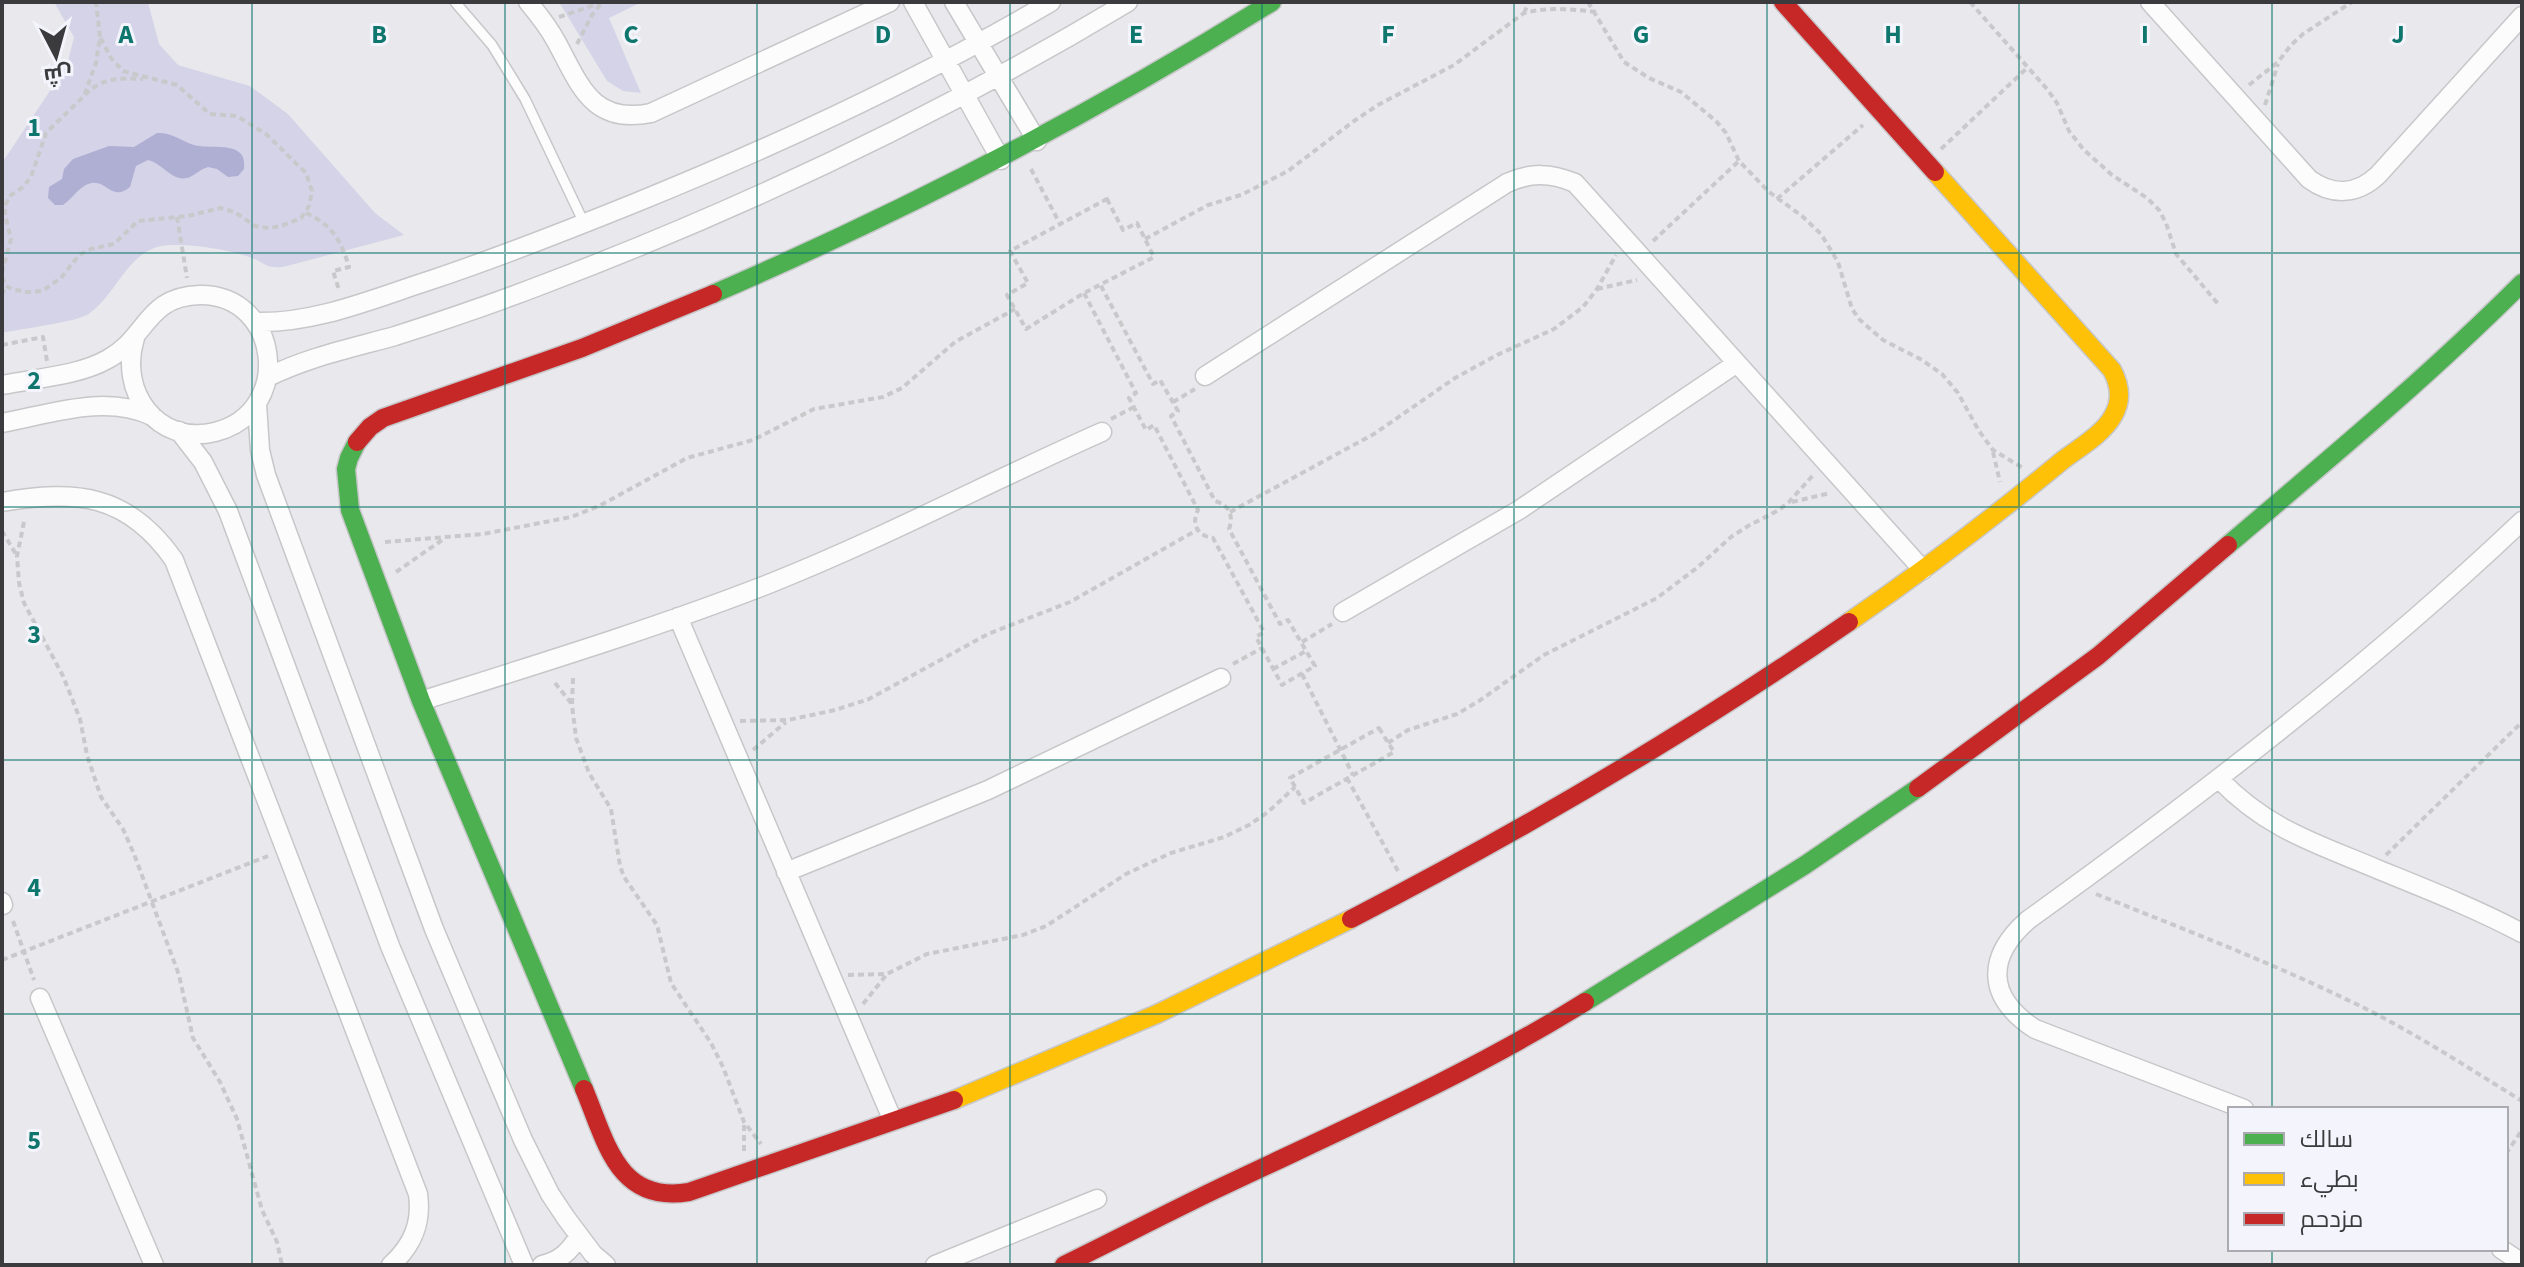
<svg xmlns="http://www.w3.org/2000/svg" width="2524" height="1267" viewBox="0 0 2524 1267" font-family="'Source Sans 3',Cairo,sans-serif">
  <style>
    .green { fill: #d4d3e8 }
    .water { fill: #afaed3 }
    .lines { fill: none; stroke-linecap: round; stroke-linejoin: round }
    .lane-casing { stroke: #c7c7ca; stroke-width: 12 }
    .street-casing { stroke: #c7c7ca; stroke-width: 21 }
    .fast-casing { stroke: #c7c7ca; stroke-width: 21 }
    .slow-casing { stroke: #c7c7ca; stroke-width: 21 }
    .jam-casing { stroke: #c7c7ca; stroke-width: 21 }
    .path { stroke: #c9c9cb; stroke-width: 4; stroke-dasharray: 6 4; stroke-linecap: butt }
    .lane { stroke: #fcfcfc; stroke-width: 9 }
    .street { stroke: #fcfcfc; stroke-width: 18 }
    .fast { stroke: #4caf50; stroke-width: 18 }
    .slow { stroke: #ffc107; stroke-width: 18 }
    .jam { stroke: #c62828; stroke-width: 18 }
    .grid { fill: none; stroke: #0f766e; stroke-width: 2; stroke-opacity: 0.55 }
    .grid-label { font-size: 26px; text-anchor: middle; font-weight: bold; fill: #0f766e; stroke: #f4f4fc; stroke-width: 6; stroke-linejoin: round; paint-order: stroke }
  </style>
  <rect width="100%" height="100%" fill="#e9e9ed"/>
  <path class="green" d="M54,2H148L159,44L178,65L250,86L288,114L375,213L404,235L283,267C264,269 265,262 249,257C229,249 177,241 157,247C125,257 115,297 87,315C74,322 20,329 2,333V163L67,65L74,37Z
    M559,2H642L609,18L641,93L623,91L607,81Z"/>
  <path class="water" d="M157,133C171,132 181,141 194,145C212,150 248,139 244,169L238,176L228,177L217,169L208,167C201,169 196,174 190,177C173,184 163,163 148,160L136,166L130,187C110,203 107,177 88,184C78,188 72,199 63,205H55L48,198L49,187L62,179L64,169L73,159L109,146L134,147Z"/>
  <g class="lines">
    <g class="lane-casing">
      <path id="lane" d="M455,2L492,45L525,99L584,223"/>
    </g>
    <g class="street-casing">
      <path id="street" d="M528,2C539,15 549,28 557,43C580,85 592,125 651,113L890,2
        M913,2L1001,160
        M954,2L1037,141
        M2150,2L2309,179C2332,196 2357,195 2378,175L2522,16
        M255,322C315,324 375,298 431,280C500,257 568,230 635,203C778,145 918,80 1051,2
        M1205,376L1507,183C1531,172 1551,173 1575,183L1923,570
        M268,377C308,357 352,348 395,336C445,320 495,303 544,284C747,207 942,114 1128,2
        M2,385C36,378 78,376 108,359C147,338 146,296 200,295C280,294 295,412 215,432C157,446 118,391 135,338
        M257,404L260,450L266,475L434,929L523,1140L550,1194L566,1218L593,1254L606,1265
        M2,423C51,414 105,394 152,416
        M179,431L203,462L228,511L390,946L524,1265
        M2,502C76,489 128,494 174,560L418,1194C422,1223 413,1245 391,1265
        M1343,612L1519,510L1737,363
        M678,617L893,1121
        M421,701C538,664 656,628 771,583C884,538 991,481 1102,432
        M2219,779C2267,829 2315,843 2377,869C2426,889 2475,908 2522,933
        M786,872L988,790L1221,678
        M2,902L3,905
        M40,998L154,1265
        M2244,1109L2035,1029C1986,997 1986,957 2028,920C2200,796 2368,667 2522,521
        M2501,1249L2522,1263
        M542,1265C560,1261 570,1251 579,1236
        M935,1265L1097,1199"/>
    </g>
    <g class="fast-casing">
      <path id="fast" d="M713,294C907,210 1093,114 1272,2
        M357,442L349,458L346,469L350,510L421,701L584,1089
        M2228,545C2328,460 2429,376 2522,283
        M1585,1002L1805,865L1918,788"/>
    </g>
    <g class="slow-casing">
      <path id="slow" d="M1849,622C1923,571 1994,517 2063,460C2079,448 2103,434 2113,416C2122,401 2120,385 2112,370L1935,172
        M954,1100L1157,1014L1351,919"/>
    </g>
    <g class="jam-casing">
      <path id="jam" d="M1783,2L1935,172
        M357,442L370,427L383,418L582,348L713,294
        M1918,788L2098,656L2228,545
        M1351,919C1523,830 1690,732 1849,622
        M584,1089C606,1141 617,1204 689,1192L954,1100
        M1064,1265C1115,1240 1165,1214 1217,1189C1341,1130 1468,1075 1585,1002"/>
    </g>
    <path class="path" d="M1588,2L1624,62L1649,78L1681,92L1716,121L1726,133L1739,161L1769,192L1802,216L1821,234L1838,262L1852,309L1860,320L1883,340L1922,360L1942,374L1958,393L1979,431L1993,450L2023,468
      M1970,2L2047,89L2057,103L2069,131L2084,150L2112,175L2147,198L2159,210L2166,223L2176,254L2219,305
      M1524,13L1529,2
      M559,17L600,3
      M577,44L592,15L602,2
      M2249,85L2278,62L2291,45L2303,34L2352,2
      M85,95C102,77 120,78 143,79
      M2265,105L2278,64
      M1941,149L2027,68
      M1031,169L1060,224
      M1107,199L1123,230L1137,223L1154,257L1084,293L1026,329L1007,295L1028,283L1010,251Z
      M1777,199L1863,125
      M306,213C332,225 341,240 349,267L333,271L339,290
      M177,217L187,278
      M1145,239L1208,205L1241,195L1288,171L1354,121L1378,105L1454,65L1524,13C1548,7 1572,9 1596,12
      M1653,241L1739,161
      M2,273L11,239L5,215V205L11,195L23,187L31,177L46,133L84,96L96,63L100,37L96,2
      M2,277L6,286L12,289L26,292L42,291L61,278L79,255L91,249L114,244L138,221L188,216L220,208L235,212L255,226L269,228L281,226L301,218L309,206L312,191L306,173L266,134L237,116L210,114L177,85L123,71L111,58L100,37
      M1597,289L1637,280
      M1084,293L1136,393L1129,398L1146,430L1154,425L1198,510C1191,523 1197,536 1213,538L1264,632L1256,637L1282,685L1315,666L1288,620L1280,624L1229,529C1234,515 1229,505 1215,501L1171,416L1178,411L1160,380L1153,384L1100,284
      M2,295L6,286
      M2,345L43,337L47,361
      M1173,402L1195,389
      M1111,419L1134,407
      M1993,452L2000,482
      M1792,502L1830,493
      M1230,512L1374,434L1455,378L1497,355L1554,329L1583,307L1597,289L1616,255
      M24,522L17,556L19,583L24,603L63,676L80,719L87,755L101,797L123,829L134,854L179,975L193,1038L220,1082L237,1119L262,1210L277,1242L282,1265
      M2,531L17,556
      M385,542L483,534L571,517L599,506L687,458L753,440L814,409L883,397L902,388L955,342L1015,309
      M396,572L445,538
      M1302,642L1332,624
      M1233,664L1262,648
      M1273,669L1306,651
      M1302,674L1353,775
      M573,678L572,705L576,738L589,773L611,809L620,866L624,877L657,925L671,983L711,1043L723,1067L744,1122L761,1144
      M555,683L571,703
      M740,721L788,720L835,710L869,699L988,634L1070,602L1197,530
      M1379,728L1394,752L1304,803L1290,778Z
      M1388,743L1408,730L1457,714L1479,701L1544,655L1657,598L1698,567L1731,537L1748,526L1779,510L1789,502L1815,473
      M753,750L786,722
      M1347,778L1398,871
      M2386,855L2522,722
      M2096,894C2183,929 2270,962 2354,1003C2412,1031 2467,1067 2522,1101
      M13,921L34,980
      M2,960L268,856
      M848,975L887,974L927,954L1023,935L1046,926L1126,874L1171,853L1224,837L1249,825L1268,812L1295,787
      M863,1004L887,974
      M744,1125V1152
      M2506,1154L2522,1130"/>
    <use href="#lane" class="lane"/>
    <use href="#street" class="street"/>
    <use href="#fast" class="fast"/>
    <use href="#slow" class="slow"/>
    <use href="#jam" class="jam"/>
  </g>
  <path class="grid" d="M252,2V1265M505,2V1265M757,2V1265M1010,2V1265M1262,2V1265M1514,2V1265M1767,2V1265M2019,2V1265M2272,2V1109M2,253H2522M2,507H2522M2,760H2522M2,1014H2522M2272,1249V1265"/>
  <g class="grid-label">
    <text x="126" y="43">A</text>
    <text x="379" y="43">B</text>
    <text x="631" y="43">C</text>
    <text x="883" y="43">D</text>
    <text x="1136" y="43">E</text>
    <text x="1388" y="43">F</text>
    <text x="1641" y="43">G</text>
    <text x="1893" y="43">H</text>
    <text x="2145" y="43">I</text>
    <text x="2398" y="43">J</text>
    <text x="34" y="136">1</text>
    <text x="34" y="389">2</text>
    <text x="34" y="643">3</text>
    <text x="34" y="896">4</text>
    <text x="34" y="1149">5</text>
  </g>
  <rect width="2524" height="1267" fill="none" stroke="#3b3b3e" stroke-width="8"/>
  <rect x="2228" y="1107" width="280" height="144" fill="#f4f4fc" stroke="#aaaab0" stroke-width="2"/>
  <rect x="2244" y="1133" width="40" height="12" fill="#4caf50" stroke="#aaaab0" stroke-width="2"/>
  <text x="2300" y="1147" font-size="24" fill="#3b3b3e">سالك</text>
  <rect x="2244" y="1173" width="40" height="12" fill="#ffc107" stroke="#aaaab0" stroke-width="2"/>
  <text x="2300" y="1187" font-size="24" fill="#3b3b3e">بطيء</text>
  <rect x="2244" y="1213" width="40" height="12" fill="#c62828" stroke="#aaaab0" stroke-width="2"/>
  <text x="2300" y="1227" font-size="24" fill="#3b3b3e">مزدحم</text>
  <g transform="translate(56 56) rotate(174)" stroke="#f4f4fc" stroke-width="6" paint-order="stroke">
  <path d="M0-6L14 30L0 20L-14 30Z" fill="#3b3b3e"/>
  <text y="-12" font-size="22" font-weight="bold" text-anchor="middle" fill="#3b3b3e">ش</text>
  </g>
</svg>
